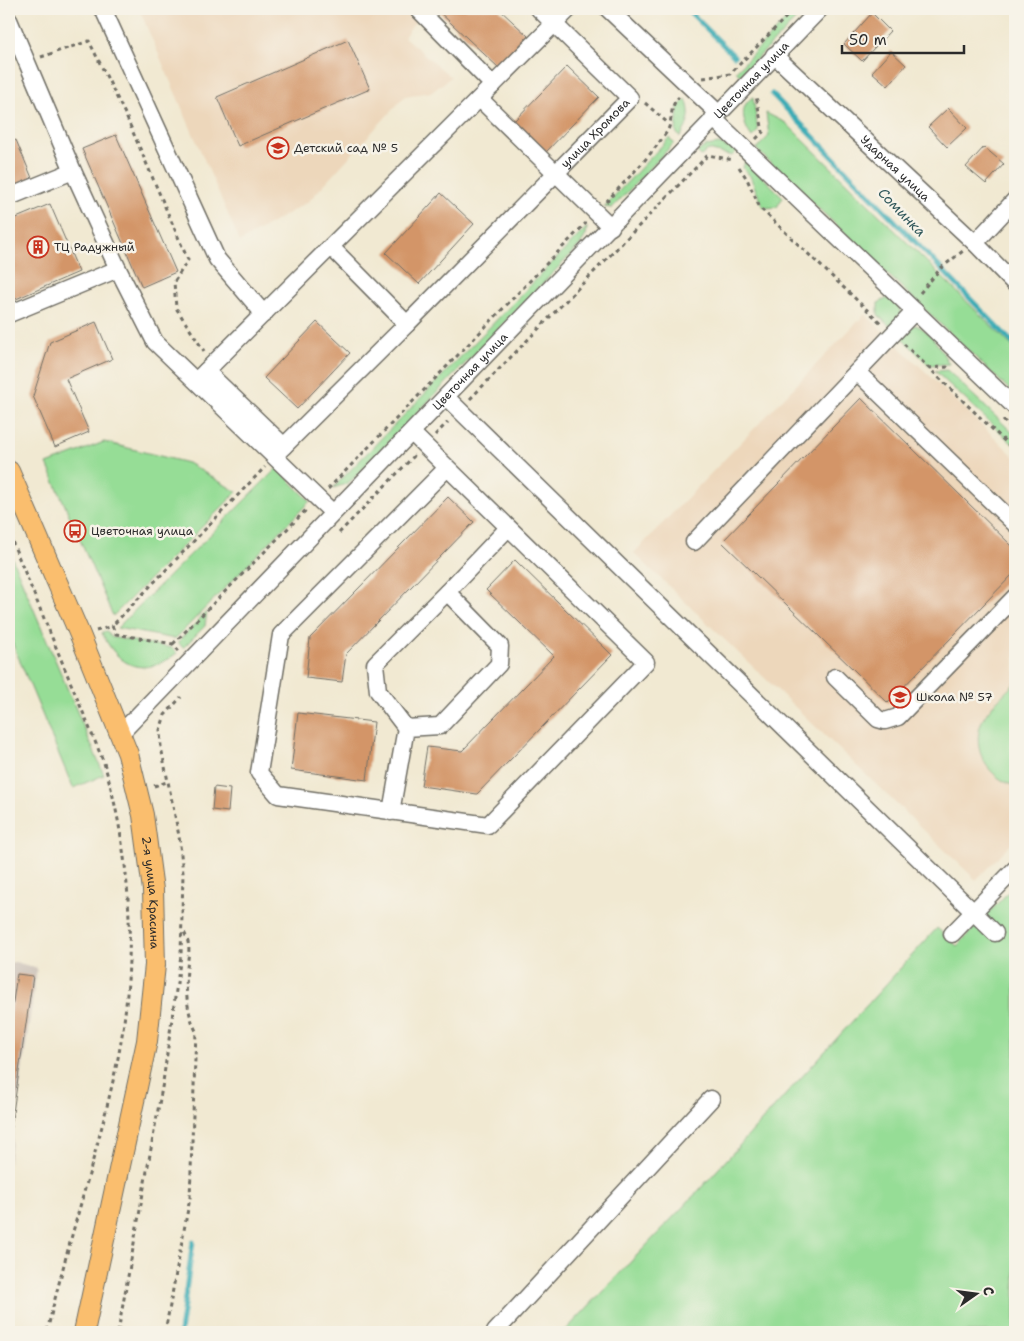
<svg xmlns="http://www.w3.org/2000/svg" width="1024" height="1341" viewBox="0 0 1024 1341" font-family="'Shantell Sans',sans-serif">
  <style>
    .built { fill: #edd7bb }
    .industrial { fill: #ccc2b9 }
    .green { fill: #96dd96; stroke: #608460 }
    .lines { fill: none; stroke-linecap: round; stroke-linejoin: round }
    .stream { stroke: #3bacb5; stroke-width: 5 }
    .building { fill: #d39567 }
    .minor-casing { stroke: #706e65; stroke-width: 19 }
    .major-casing { stroke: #706e65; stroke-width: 22 }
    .path { stroke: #706e65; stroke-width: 3; stroke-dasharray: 4 4; stroke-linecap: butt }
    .minor { stroke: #fff; stroke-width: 16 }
    .major { stroke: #fabe6e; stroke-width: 20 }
    .labels { text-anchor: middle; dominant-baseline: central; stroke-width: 5; stroke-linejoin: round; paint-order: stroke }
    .street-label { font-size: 12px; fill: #2b2b2b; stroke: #f7f3e8 }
    .poi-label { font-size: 12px; fill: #2b2b2b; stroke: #f7f3e8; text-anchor: start }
    .water-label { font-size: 14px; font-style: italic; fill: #31585b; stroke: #f7f3e8 }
  </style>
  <rect width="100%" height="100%" fill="#f7f3e8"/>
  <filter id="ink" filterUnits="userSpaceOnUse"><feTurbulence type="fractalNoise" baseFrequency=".02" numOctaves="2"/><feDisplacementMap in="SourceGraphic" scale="10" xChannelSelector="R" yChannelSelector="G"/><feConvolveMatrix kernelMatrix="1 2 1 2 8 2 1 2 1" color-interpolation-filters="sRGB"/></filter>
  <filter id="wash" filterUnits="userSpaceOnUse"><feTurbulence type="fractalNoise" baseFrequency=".0096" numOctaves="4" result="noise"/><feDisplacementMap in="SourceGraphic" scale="20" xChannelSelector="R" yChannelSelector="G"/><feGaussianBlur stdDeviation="1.12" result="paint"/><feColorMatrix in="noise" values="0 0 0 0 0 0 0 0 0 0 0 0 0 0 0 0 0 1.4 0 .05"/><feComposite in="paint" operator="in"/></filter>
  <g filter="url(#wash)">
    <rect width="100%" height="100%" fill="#f1e9d2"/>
    <path class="built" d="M139,9H406L417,19L404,37L451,77L432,92L405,96L309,201L240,242Z
      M865,314L1015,457V840L976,880L634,553Z"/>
    <path class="industrial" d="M15,962L37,968L9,1164V963Z"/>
    <path class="green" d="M797,9H806L740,76L736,71Z
      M753,97L758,131L752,137C743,125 738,106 753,97Z
      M686,99C692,114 689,124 680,137L676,132L678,107Z
      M766,113L786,123L1015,349V395L756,149L769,136Z
      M669,138L674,143L615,205L612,208L604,207Z
      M719,144L738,150L732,156L708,150L701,156L697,152L706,146Z
      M745,160L783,197L777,207L765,208L762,205L750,176L743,168Z
      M587,227L586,235L580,245L353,479L346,484L333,488Z
      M888,298C905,307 902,316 892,328L878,315V303Z
      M915,325C931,330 941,350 949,364L929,365L899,335L907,328Z
      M947,370L1015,435V446L935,371Z
      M104,442L188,463L237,492L113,616L47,464Z
      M277,468L310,501L175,639L117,628Z
      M9,551L104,775L73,788L9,635Z
      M207,611L205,626L183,648L178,642Z
      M107,631L111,637L172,648L177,653C144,678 119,668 102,633Z
      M1015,683V786C988,778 970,749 982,721C989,707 1004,694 1015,683Z
      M1015,885V1332H564L700,1189L937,928L957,946Z"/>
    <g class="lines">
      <path class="stream" d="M687,9L734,56
        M772,94L1015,345
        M180,1332L193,1242"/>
    </g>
    <g id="blocks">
      <path class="building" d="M436,9H499L528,36L499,68Z
        M872,13L890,31L862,61L844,44Z
        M348,40L370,89L238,146L217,97Z
        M891,51L906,65L888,86L872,72Z
        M567,66L599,97L545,153L513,122Z
        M948,108L967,128L947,147L928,127Z
        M116,135L176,272L142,287L82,149Z
        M16,140L32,178L9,189V143Z
        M984,147L1004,164L986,184L966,167Z
        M441,193L474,224L419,284L386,253Z
        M50,204L79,272L9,302V221Z
        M96,322L112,359L66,379L89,432L55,447L33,396L50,342Z
        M317,322L350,353L297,409L264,378Z
        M861,398L1015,549V572L888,703L722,542Z
        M448,497L474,522L346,654L342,682L306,678L310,638Z
        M515,560L612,655L477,794L421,786L427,747L462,751L554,656L486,590Z
        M298,713L374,722L367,780L291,770Z
        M214,787L230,789L228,812L212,810Z
        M17,974L33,976L10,1133L9,1029Z"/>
    </g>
  </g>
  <g filter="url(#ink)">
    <use href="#blocks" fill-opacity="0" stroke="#706e65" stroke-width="1"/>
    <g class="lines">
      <g class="minor-casing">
        <g id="minor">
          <path d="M103,9L217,259L264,314"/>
          <path d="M418,9L493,85"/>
          <path d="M608,9L718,113"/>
          <path d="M9,20L73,171L118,269L155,342L333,513"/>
          <path id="s1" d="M774,55L975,243L1015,284"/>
          <path d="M480,99L611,227"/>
          <path d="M713,118L1015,407"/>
          <path d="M9,197L73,171"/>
          <path d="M975,243L1015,200"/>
          <path d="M9,314L118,269"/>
          <path id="s2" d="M407,324L630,98L539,9"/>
          <path d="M206,371L284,446L276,454"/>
          <path d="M857,372L1015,524"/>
          <path d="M197,380L569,9"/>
          <path d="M446,397L995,933"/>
          <path d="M412,433L646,662L488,825L278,795L259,773L281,635L447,468"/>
          <path d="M284,446L407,324L331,247"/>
          <path d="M694,542L915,311"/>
          <path d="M835,677L878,719L885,721L898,717L1015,597"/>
          <path d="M406,728L378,691L375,664L447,592"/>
          <path id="s3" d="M120,734L820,9"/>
          <path d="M391,812L406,728L440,726L499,664L500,646L447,592L508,528"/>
          <path d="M952,934L1015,869"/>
          <path d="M495,1332L711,1099"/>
        </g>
      </g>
      <g class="major-casing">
        <g id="major">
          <path id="s4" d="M9,471L80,635L128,754L143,815L153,890L155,965L147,1041L84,1332"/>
        </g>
      </g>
      <path class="path" d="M835,14L840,9
        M41,57L89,41L126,116L188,260L174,282L176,308L204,351
        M703,78L730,74L794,9
        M645,103L669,124
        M756,139L763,132L756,96
        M739,167L747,179L760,208L883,325
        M606,202C627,179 649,158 666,133C674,122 668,107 679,97
        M920,293L941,268L963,251
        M904,344L1015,451
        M928,368L947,367L950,369
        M470,399L708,155L733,160
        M1003,420L1015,432
        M435,435L448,422
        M328,489L586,223
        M339,533L415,455
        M9,534L104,763C132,856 137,962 118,1058C99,1150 68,1240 47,1332
        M96,631L112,626
        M173,644L307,509
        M179,651L173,644L116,634L112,626L265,467
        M154,786L167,782
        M118,1332L163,1082L181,955L183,873L179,836L161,747L160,730L165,715L181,697
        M165,1332L190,1198L196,1031C187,1013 185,990 187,969C188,952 192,948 184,932"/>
      <use href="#minor" class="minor"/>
      <use href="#major" class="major"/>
    </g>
  </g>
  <defs>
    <g id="school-ring" transform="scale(1.125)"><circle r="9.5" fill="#f7f3e8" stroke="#c8321e" stroke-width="1.5"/><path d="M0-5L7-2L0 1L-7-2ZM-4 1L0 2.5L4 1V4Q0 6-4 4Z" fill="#c8321e"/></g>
    <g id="building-ring" transform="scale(1.125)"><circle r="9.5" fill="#f7f3e8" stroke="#c8321e" stroke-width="1.5"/><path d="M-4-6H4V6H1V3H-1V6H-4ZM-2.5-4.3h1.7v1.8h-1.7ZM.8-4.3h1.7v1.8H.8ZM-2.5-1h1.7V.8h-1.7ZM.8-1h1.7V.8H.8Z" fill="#c8321e"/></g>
    <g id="bus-ring" transform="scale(1.125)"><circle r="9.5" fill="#f7f3e8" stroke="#c8321e" stroke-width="1.5"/><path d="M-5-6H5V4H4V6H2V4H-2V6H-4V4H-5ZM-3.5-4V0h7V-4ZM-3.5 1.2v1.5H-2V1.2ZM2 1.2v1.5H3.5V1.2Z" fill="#c8321e"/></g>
  </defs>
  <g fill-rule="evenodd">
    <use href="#school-ring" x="278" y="148"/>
    <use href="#building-ring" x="38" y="247"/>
    <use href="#bus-ring" x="75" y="531"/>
    <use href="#school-ring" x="900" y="697"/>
  </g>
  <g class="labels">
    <g class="street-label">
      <text stroke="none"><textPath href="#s3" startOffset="909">Цветочная улица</textPath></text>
      <text stroke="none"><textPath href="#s2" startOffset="268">улица Хромова</textPath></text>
      <text stroke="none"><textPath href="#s1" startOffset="166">Ударная улица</textPath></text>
      <text stroke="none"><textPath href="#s3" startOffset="504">Цветочная улица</textPath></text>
      <text stroke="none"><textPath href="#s4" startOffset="448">2-я улица Красина</textPath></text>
    </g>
    <g class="poi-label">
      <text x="294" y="148">Детский сад № 5</text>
      <text x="54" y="247">ТЦ Радужный</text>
      <text x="91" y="531">Цветочная улица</text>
      <text x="916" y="697">Школа № 57</text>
    </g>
    <g class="water-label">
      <text transform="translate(902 212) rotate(46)">Соминка</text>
    </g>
  </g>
  <rect width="1024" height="1341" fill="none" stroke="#f7f3e8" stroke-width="30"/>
  <g transform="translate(976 1294) rotate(76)" stroke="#f7f3e8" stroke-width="4" paint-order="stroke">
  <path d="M0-4L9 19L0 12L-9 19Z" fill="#2b2b2b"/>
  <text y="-8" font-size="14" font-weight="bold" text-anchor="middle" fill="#2b2b2b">С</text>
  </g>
  <path d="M842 45v8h122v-8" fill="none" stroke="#2b2b2b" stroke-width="2.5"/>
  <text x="849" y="45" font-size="15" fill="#2b2b2b" stroke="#f7f3e8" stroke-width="4" paint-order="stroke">50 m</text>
</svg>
